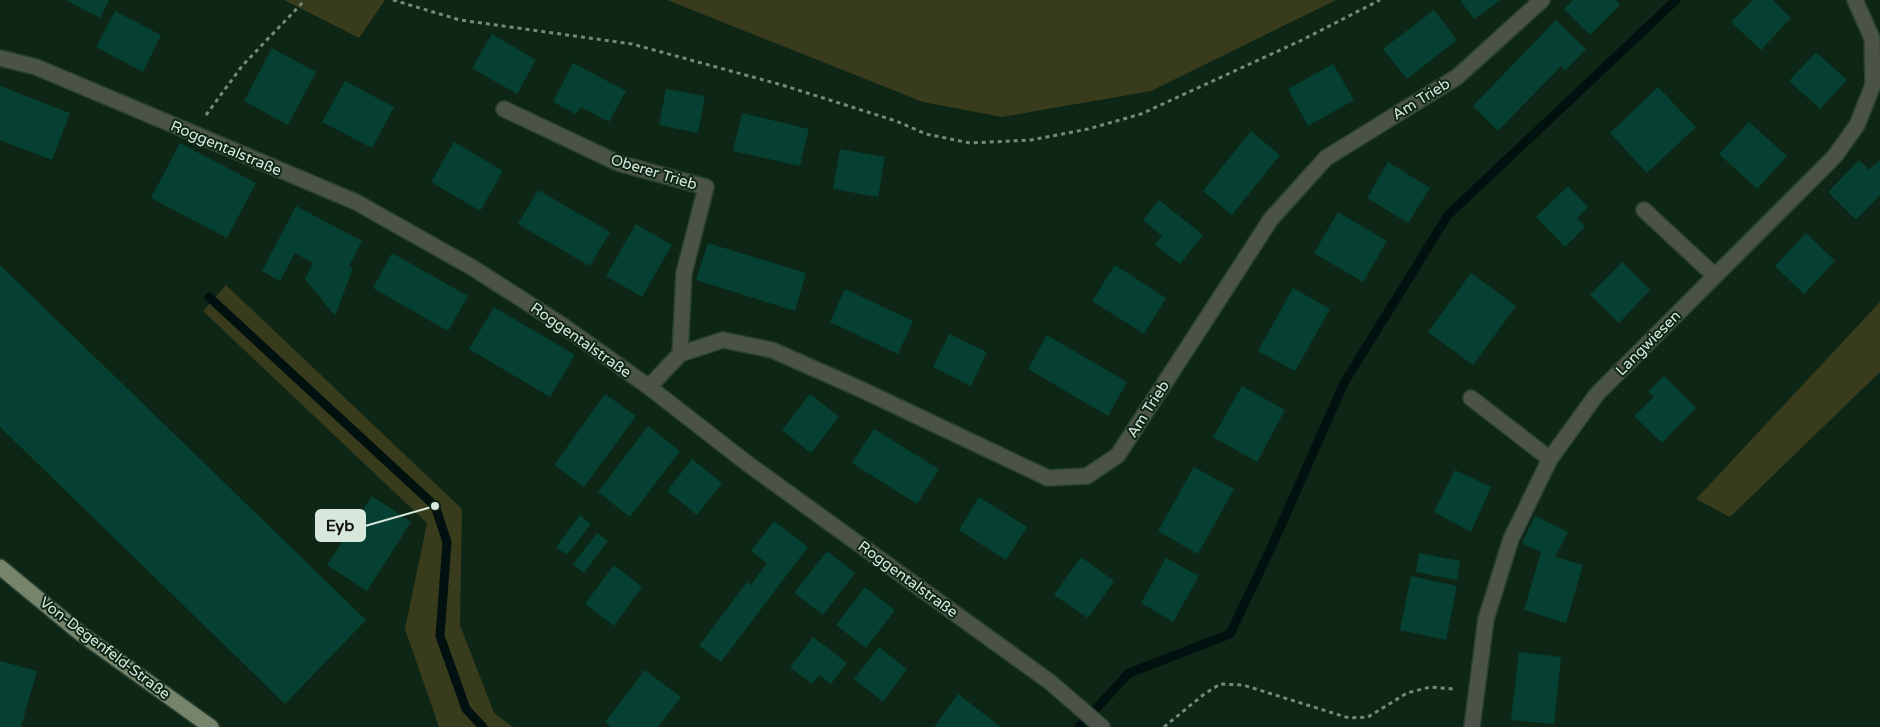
<svg xmlns="http://www.w3.org/2000/svg" width="1880" height="727" viewBox="0 0 1880 727" font-family="'Varela Round',sans-serif">
  <style>
    .green { fill: #393c1c }
    .lines { fill: none; stroke-linecap: round; stroke-linejoin: round }
    .stream { stroke: #001110; stroke-width: 9 }
    .building { fill: #054032 }
    .minor-casing { stroke: #294131; stroke-width: 18 }
    .major-casing { stroke: #294131; stroke-width: 18 }
    .path { stroke: #768a7c; stroke-width: 3; stroke-dasharray: 4 4; stroke-linecap: butt }
    .minor { stroke: #4b5247; stroke-width: 15 }
    .major { stroke: #76846c; stroke-width: 15 }
    .labels { text-anchor: middle; dominant-baseline: central; stroke-width: 4; stroke-linejoin: round; paint-order: stroke }
    .street-label { font-size: 15px; fill: #d8e7dc; stroke: #0d2615 }
    .leader { fill: none; stroke: #d8e7dc; stroke-width: 2 }
    .callout-dot { fill: #d8e7dc; stroke: #0d2615; stroke-width: 2 }
    .callout { fill: #d8e7dc; stroke: #d8e7dc; stroke-width: 2 }
    .callout-label { font-size: 16px; text-anchor: middle; font-weight: bold; fill: #111 }
  </style>
  <rect width="100%" height="100%" fill="#0d2615"/>
  <path class="green" d="M284,0H385L359,38Z
    M667,0H1336L1151,91L1002,117L923,102Z
    M226,285L462,509L460,625L494,713L513,727H439L405,629L427,523L203,311Z
    M1880,302V372L1730,517L1696,499Z"/>
  <g class="lines">
    <path class="stream" d="M209,297L435,506L447,542L440,636L466,709L483,727
      M1079,727L1129,673L1230,634L1271,548L1344,383L1448,215L1676,0"/>
  </g>
  <path class="building" d="M66,0H109L100,18Z
    M1460,0H1501L1474,19Z
    M1573,0H1616L1620,5L1590,35L1564,9Z
    M1753,0H1773L1791,18L1761,50L1731,22Z
    M1434,10L1457,40L1407,79L1383,49Z
    M115,11L161,35L143,72L96,47Z
    M1556,20L1586,49L1565,71L1561,66L1498,131L1473,106Z
    M492,34L536,60L517,94L472,68Z
    M272,48L316,72L288,125L244,101Z
    M1816,52L1847,80L1820,109L1789,81Z
    M573,63L626,91L609,122L581,107L576,114L553,102Z
    M1333,64L1354,100L1308,126L1288,89Z
    M345,81L394,107L372,148L322,122Z
    M0,86L70,113L52,160L0,140Z
    M1658,87L1696,127L1647,173L1610,133Z
    M666,89L705,96L698,133L659,125Z
    M742,113L809,129L800,166L733,151Z
    M1749,122L1787,156L1757,189L1719,154Z
    M1251,131L1280,155L1232,215L1203,191Z
    M454,142L503,171L480,211L431,182Z
    M180,143L256,183L227,238L151,198Z
    M840,149L885,157L878,197L833,189Z
    M1859,160L1869,170L1879,160L1880,162V195L1856,220L1828,192Z
    M1388,162L1430,188L1408,223L1367,198Z
    M1568,186L1588,207L1577,218L1585,227L1565,247L1536,217Z
    M538,190L610,232L590,266L518,224Z
    M1159,200L1203,235L1180,264L1155,245L1162,236L1143,220Z
    M296,206L362,241L349,266L353,268L335,316L305,279L313,263L295,253L280,281L262,271Z
    M1338,212L1387,241L1363,282L1314,253Z
    M636,224L672,245L642,297L606,276Z
    M1806,233L1835,261L1804,294L1775,266Z
    M708,243L806,273L795,311L696,280Z
    M392,253L468,296L448,331L373,288Z
    M1622,262L1650,290L1619,323L1590,295Z
    M0,265L366,620L285,704L0,427Z
    M1115,265L1166,298L1144,334L1092,301Z
    M1471,273L1516,306L1473,365L1428,332Z
    M1293,288L1330,309L1295,371L1258,351Z
    M845,289L913,321L898,354L830,322Z
    M494,307L575,355L550,397L469,349Z
    M949,334L987,352L971,386L933,367Z
    M1047,335L1127,382L1108,416L1028,369Z
    M1664,376L1696,408L1662,443L1634,416L1654,397L1648,392Z
    M1242,386L1285,410L1257,462L1213,437Z
    M605,394L636,416L584,487L554,465Z
    M810,394L839,417L811,453L782,430Z
    M648,426L680,451L630,517L598,492Z
    M874,429L939,469L917,504L852,463Z
    M692,459L722,483L697,515L667,491Z
    M1194,467L1234,489L1198,554L1158,531Z
    M1455,470L1491,487L1471,532L1434,512Z
    M372,496L411,522L367,591L327,565Z
    M979,497L1027,527L1006,560L959,530Z
    M580,515L591,524L567,555L556,547Z
    M1535,516L1568,532L1555,557L1583,565L1566,623L1524,610L1541,552L1522,543Z
    M774,521L808,547L721,662L699,646L747,582L751,585L767,563L751,551Z
    M597,533L608,541L584,573L573,564Z
    M827,551L855,573L823,615L794,593Z
    M1419,553L1460,561L1457,580L1416,572Z
    M1081,557L1114,581L1088,618L1054,595Z
    M1166,558L1199,576L1173,622L1141,603Z
    M614,565L642,587L614,626L585,604Z
    M1411,576L1457,586L1446,640L1400,630Z
    M865,587L895,610L866,648L836,625Z
    M813,637L847,663L831,684L819,675L812,684L790,667Z
    M879,647L907,669L883,702L854,679Z
    M1519,652L1561,657L1554,724L1511,720Z
    M0,661L37,671L21,727H0Z
    M645,670L681,697L658,727H611L605,722Z
    M958,694L1001,727H934Z"/>
  <g class="lines">
    <g class="minor-casing">
      <path id="minor" d="M0,58L36,67L356,202L473,268L562,325L649,387L748,464L1050,682L1102,727
        M504,109L618,163L706,187L684,273L680,354
        M1644,210L1715,276
        M649,387L680,354L723,340L772,350L858,388L1048,478L1087,476L1118,455L1271,219L1326,158L1457,77L1542,0
        M1471,398L1550,459
        M1472,727L1486,619L1511,539L1550,459L1597,394L1835,156L1857,125L1873,85L1872,38L1855,0"/>
    </g>
    <g class="major-casing">
      <path id="major" d="M0,567L80,633L211,727"/>
    </g>
    <path class="path" d="M393,0L460,20L632,44L782,85L896,121L926,134L970,143L1031,140L1088,129L1141,114L1302,40L1380,0
      M206,115L242,66L305,0
      M1164,727L1203,695L1220,684L1243,685L1349,718L1368,717L1407,693L1430,687L1453,689"/>
    <use href="#minor" class="minor"/>
    <use href="#major" class="major"/>
  </g>
  <g class="labels">
    <g class="street-label">
      <text transform="translate(1421 99) rotate(-32)">Am Trieb</text>
      <text transform="translate(226 148) rotate(23)">Roggentalstraße</text>
      <text transform="translate(654 172) rotate(17)">Oberer Trieb</text>
      <text transform="translate(581 340) rotate(35)">Roggentalstraße</text>
      <text transform="translate(1648 343) rotate(-45)">Langwiesen</text>
      <text transform="translate(1148 409) rotate(-57)">Am Trieb</text>
      <text transform="translate(908 579) rotate(36)">Roggentalstraße</text>
      <text transform="translate(105 648) rotate(37)">Von-Degenfeld-Straße</text>
    </g>
  </g>
  <path class="leader" d="M435 506L365 526"/>
  <circle class="callout-dot" cx="435" cy="506" r="5"/>
  <rect class="callout" x="316" y="510" width="49" height="31" rx="5"/>
  <g class="callout-label">
    <text x="340" y="531">Eyb</text>
  </g>
</svg>
